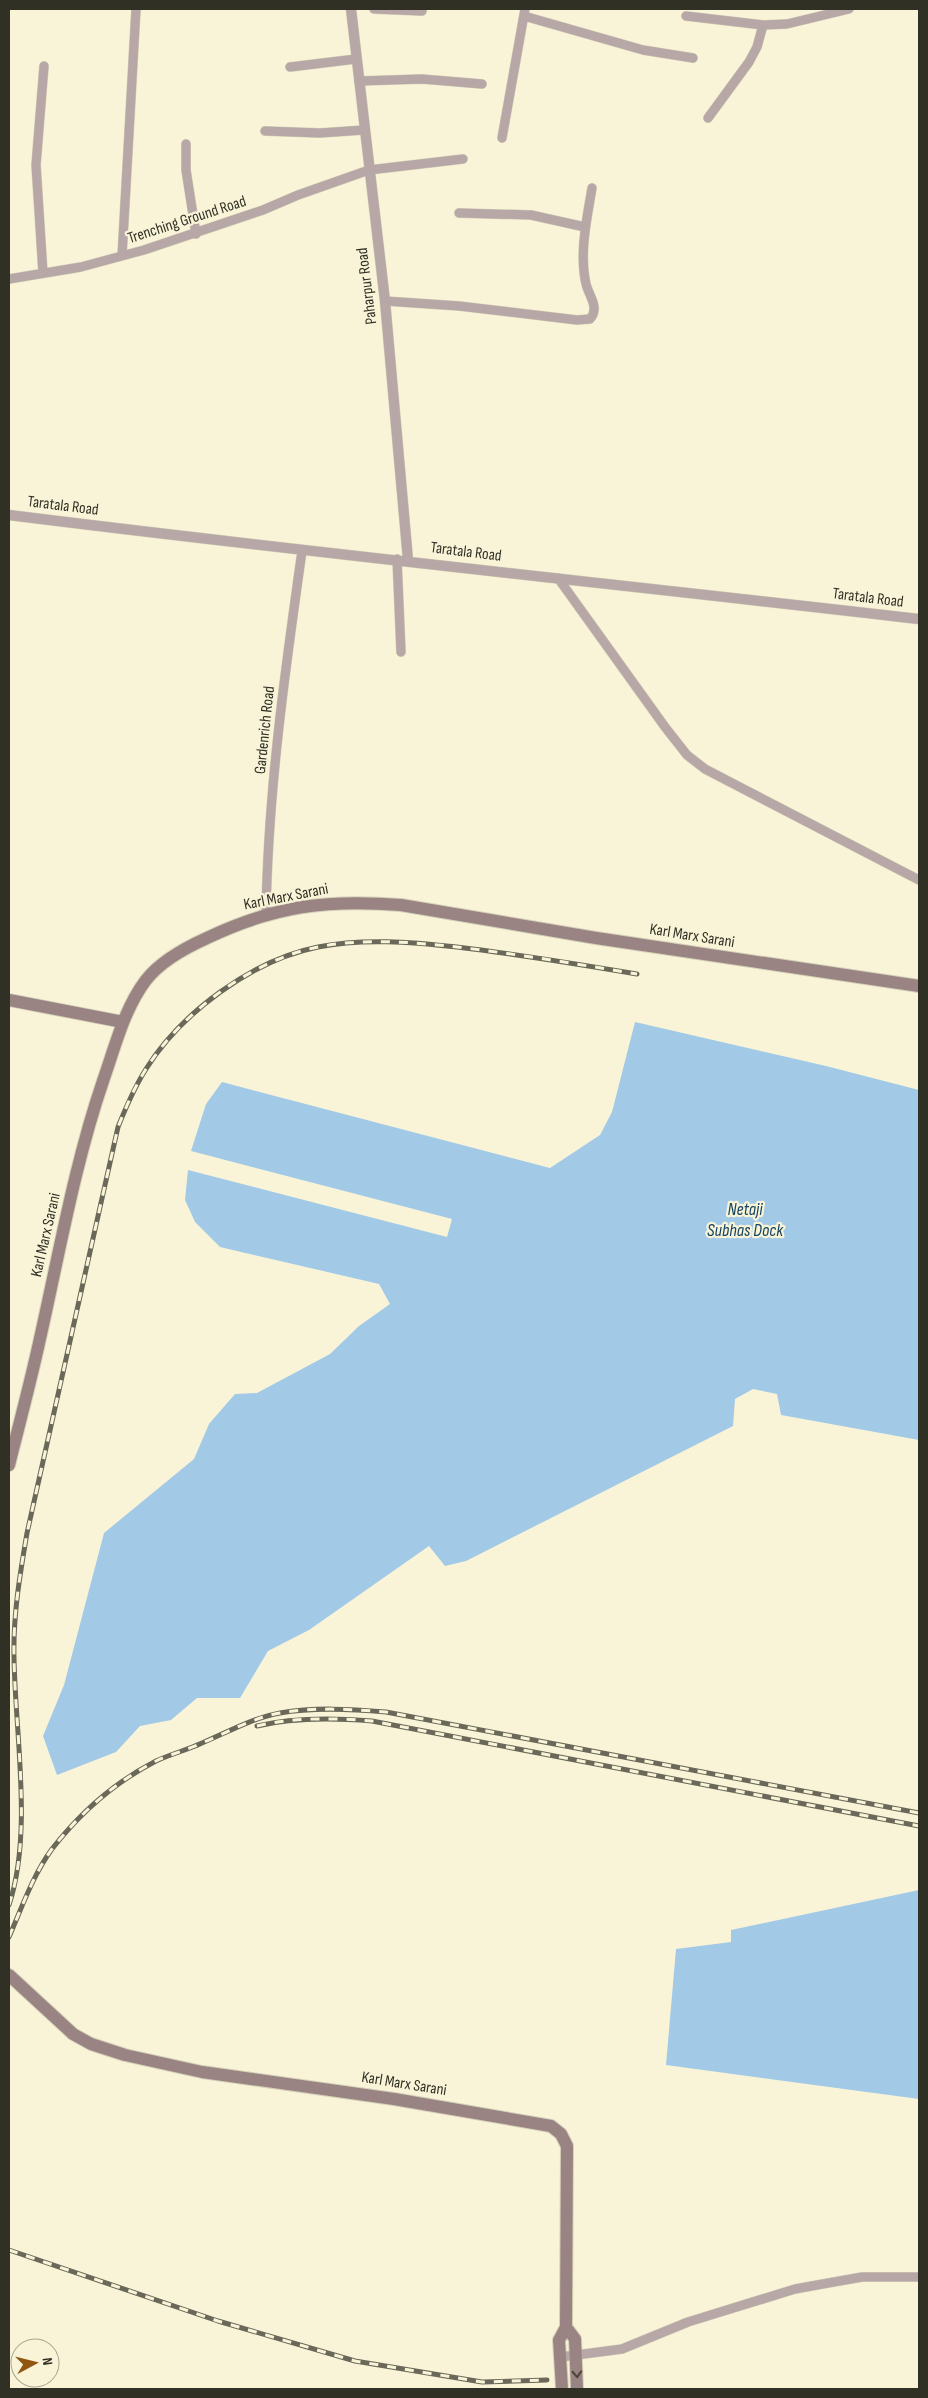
<svg xmlns="http://www.w3.org/2000/svg" width="928" height="2398" viewBox="0 0 928 2398" font-family="'Sofia Sans Condensed',sans-serif">
  <style>
    .water { fill: #a2cae7 }
    .lines { fill: none; stroke-linecap: round; stroke-linejoin: round }
    .minor-casing { stroke: #d5d1b8; stroke-width: 10 }
    .tertiary-casing { stroke: #d5d1b8; stroke-width: 11 }
    .secondary-casing { stroke: #d5d1b8; stroke-width: 14 }
    .minor { stroke: #b7a8a7; stroke-width: 9 }
    .tertiary { stroke: #b7a8a7; stroke-width: 10 }
    .secondary { stroke: #998483; stroke-width: 12 }
    .rail-casing { stroke: #6a6858; stroke-width: 5 }
    .rail { stroke: #f9f4d8; stroke-width: 3; stroke-dasharray: 9; stroke-linecap: butt }
    .oneway { stroke: #4b453c }
    .labels { text-anchor: middle; dominant-baseline: central; stroke-width: 4.5; stroke-linejoin: round; paint-order: stroke }
    .street-label { font-size: 16px; fill: #313025; stroke: #f9f4d8 }
    .water-label { font-size: 18px; font-style: italic; fill: #154562; stroke: #f9f4d8 }
  </style>
  <rect width="100%" height="100%" fill="#f9f4d8"/>
  <path class="water" d="M635,1022L826,1066L919,1090V1440L781,1415L777,1394L753,1389L735,1399L733,1426L466,1561L445,1566L429,1546L309,1630L268,1651L240,1698H197L171,1720L140,1726L116,1752L57,1775L43,1736L64,1685L104,1533L194,1459L209,1424L235,1394L257,1393L330,1354L359,1326L390,1304L379,1284L220,1247L195,1222L185,1200L188,1170L447,1237L452,1219L191,1151L206,1104L222,1082L550,1168L600,1135L612,1112Z
    M919,1890V2099L666,2065L676,1949L731,1942V1930Z"/>
  <g class="lines">
    <g class="minor-casing">
      <path id="minor" d="M374,9L422,11
        M524,16L643,50L693,58
        M686,16L763,25L787,24L849,9
        M290,67L356,59
        M359,81L422,79L482,84
        M708,118L749,62L757,47L763,25
        M265,131L320,133L364,130
        M502,138L525,9
        M186,144V170L196,234
        M459,213L531,215L585,227
        M122,256L136,9
        M43,273L36,165L44,66
        M9,279L81,267L144,250L263,210L298,195L369,170L463,159
        M385,301L459,306L577,320L590,319C600,308 589,296 586,284C579,253 587,218 592,188
        M397,559L401,652
        M558,578L665,727L687,755L705,769L919,880
        M266,914C268,792 285,671 302,551
        M561,2357L622,2349L688,2322L795,2289L862,2277H919"/>
    </g>
    <g class="tertiary-casing">
      <path id="tertiary" d="M351,9L385,301L408,560
        M9,515C312,553 616,584 919,619"/>
    </g>
    <g class="secondary-casing">
      <path id="secondary" d="M9,1000L123,1022
        M9,1465C19,1425 30,1384 39,1343C59,1255 74,1166 103,1081C115,1047 124,1009 146,980C160,962 187,947 207,938C274,906 327,899 401,905L596,938L919,986
        M9,1975L73,2034L91,2044L125,2055L202,2072L394,2099L551,2126L561,2134L567,2146L566,2327L559,2340L562,2389
        M566,2327L575,2339L577,2389"/>
    </g>
    <use href="#minor" class="minor"/>
    <use href="#tertiary" class="tertiary"/>
    <use href="#secondary" class="secondary"/>
    <g class="rail-casing">
      <path id="rail" d="M257,1726C294,1717 335,1718 372,1721L919,1826
        M9,1905C33,1833 15,1734 14,1657C13,1615 20,1574 27,1533L118,1127C126,1107 134,1088 146,1069C181,1013 252,960 318,947C363,938 411,942 457,947C517,954 577,964 637,974
        M9,1937C22,1907 33,1875 52,1849C80,1813 115,1782 156,1761C171,1754 187,1750 202,1743C228,1732 252,1718 280,1713C314,1707 351,1709 386,1712L919,1813
        M9,2250L218,2321L355,2361L482,2382L547,2380"/>
    </g>
    <use href="#rail" class="rail"/>
  </g>
  <defs><path id="oneway-chevron" d="M-2-3.5L2.5 0L-2 3.5" fill="none" stroke-width="1.6" stroke-linecap="round" stroke-linejoin="round" transform="scale(1.25)"/></defs>
  <use class="oneway" href="#oneway-chevron" transform="translate(577 2374) rotate(87)"/>
  <g class="labels">
    <g class="street-label">
      <text transform="translate(187 220) rotate(-18)">Trenching Ground Road</text>
      <text transform="translate(367 286) rotate(-97)">Paharpur Road</text>
      <text transform="translate(63 506) rotate(7)">Taratala Road</text>
      <text transform="translate(466 552) rotate(7)">Taratala Road</text>
      <text transform="translate(868 598) rotate(7)">Taratala Road</text>
      <text transform="translate(265 730) rotate(-84)">Gardenrich Road</text>
      <text transform="translate(286 897) rotate(-11)">Karl Marx Sarani</text>
      <text transform="translate(692 936) rotate(9)">Karl Marx Sarani</text>
      <text transform="translate(46 1235) rotate(-77)">Karl Marx Sarani</text>
      <text transform="translate(404 2084) rotate(9)">Karl Marx Sarani</text>
    </g>
    <g class="water-label">
      <text x="745" y="1209">Netaji<tspan x="745" dy="21">Subhas Dock</tspan></text>
    </g>
  </g>
  <rect width="928" height="2398" fill="none" stroke="#313025" stroke-width="20"/>
  <g transform="translate(35 2363) rotate(83)"><circle r="24" fill="#f9f4d8" stroke="#a9a690"/>
  <path d="M0-4L9 19L0 12L-9 19Z" fill="#905710"/>
  <text y="-8" font-size="14" font-weight="bold" text-anchor="middle" fill="#313025">N</text>
  </g>
</svg>
